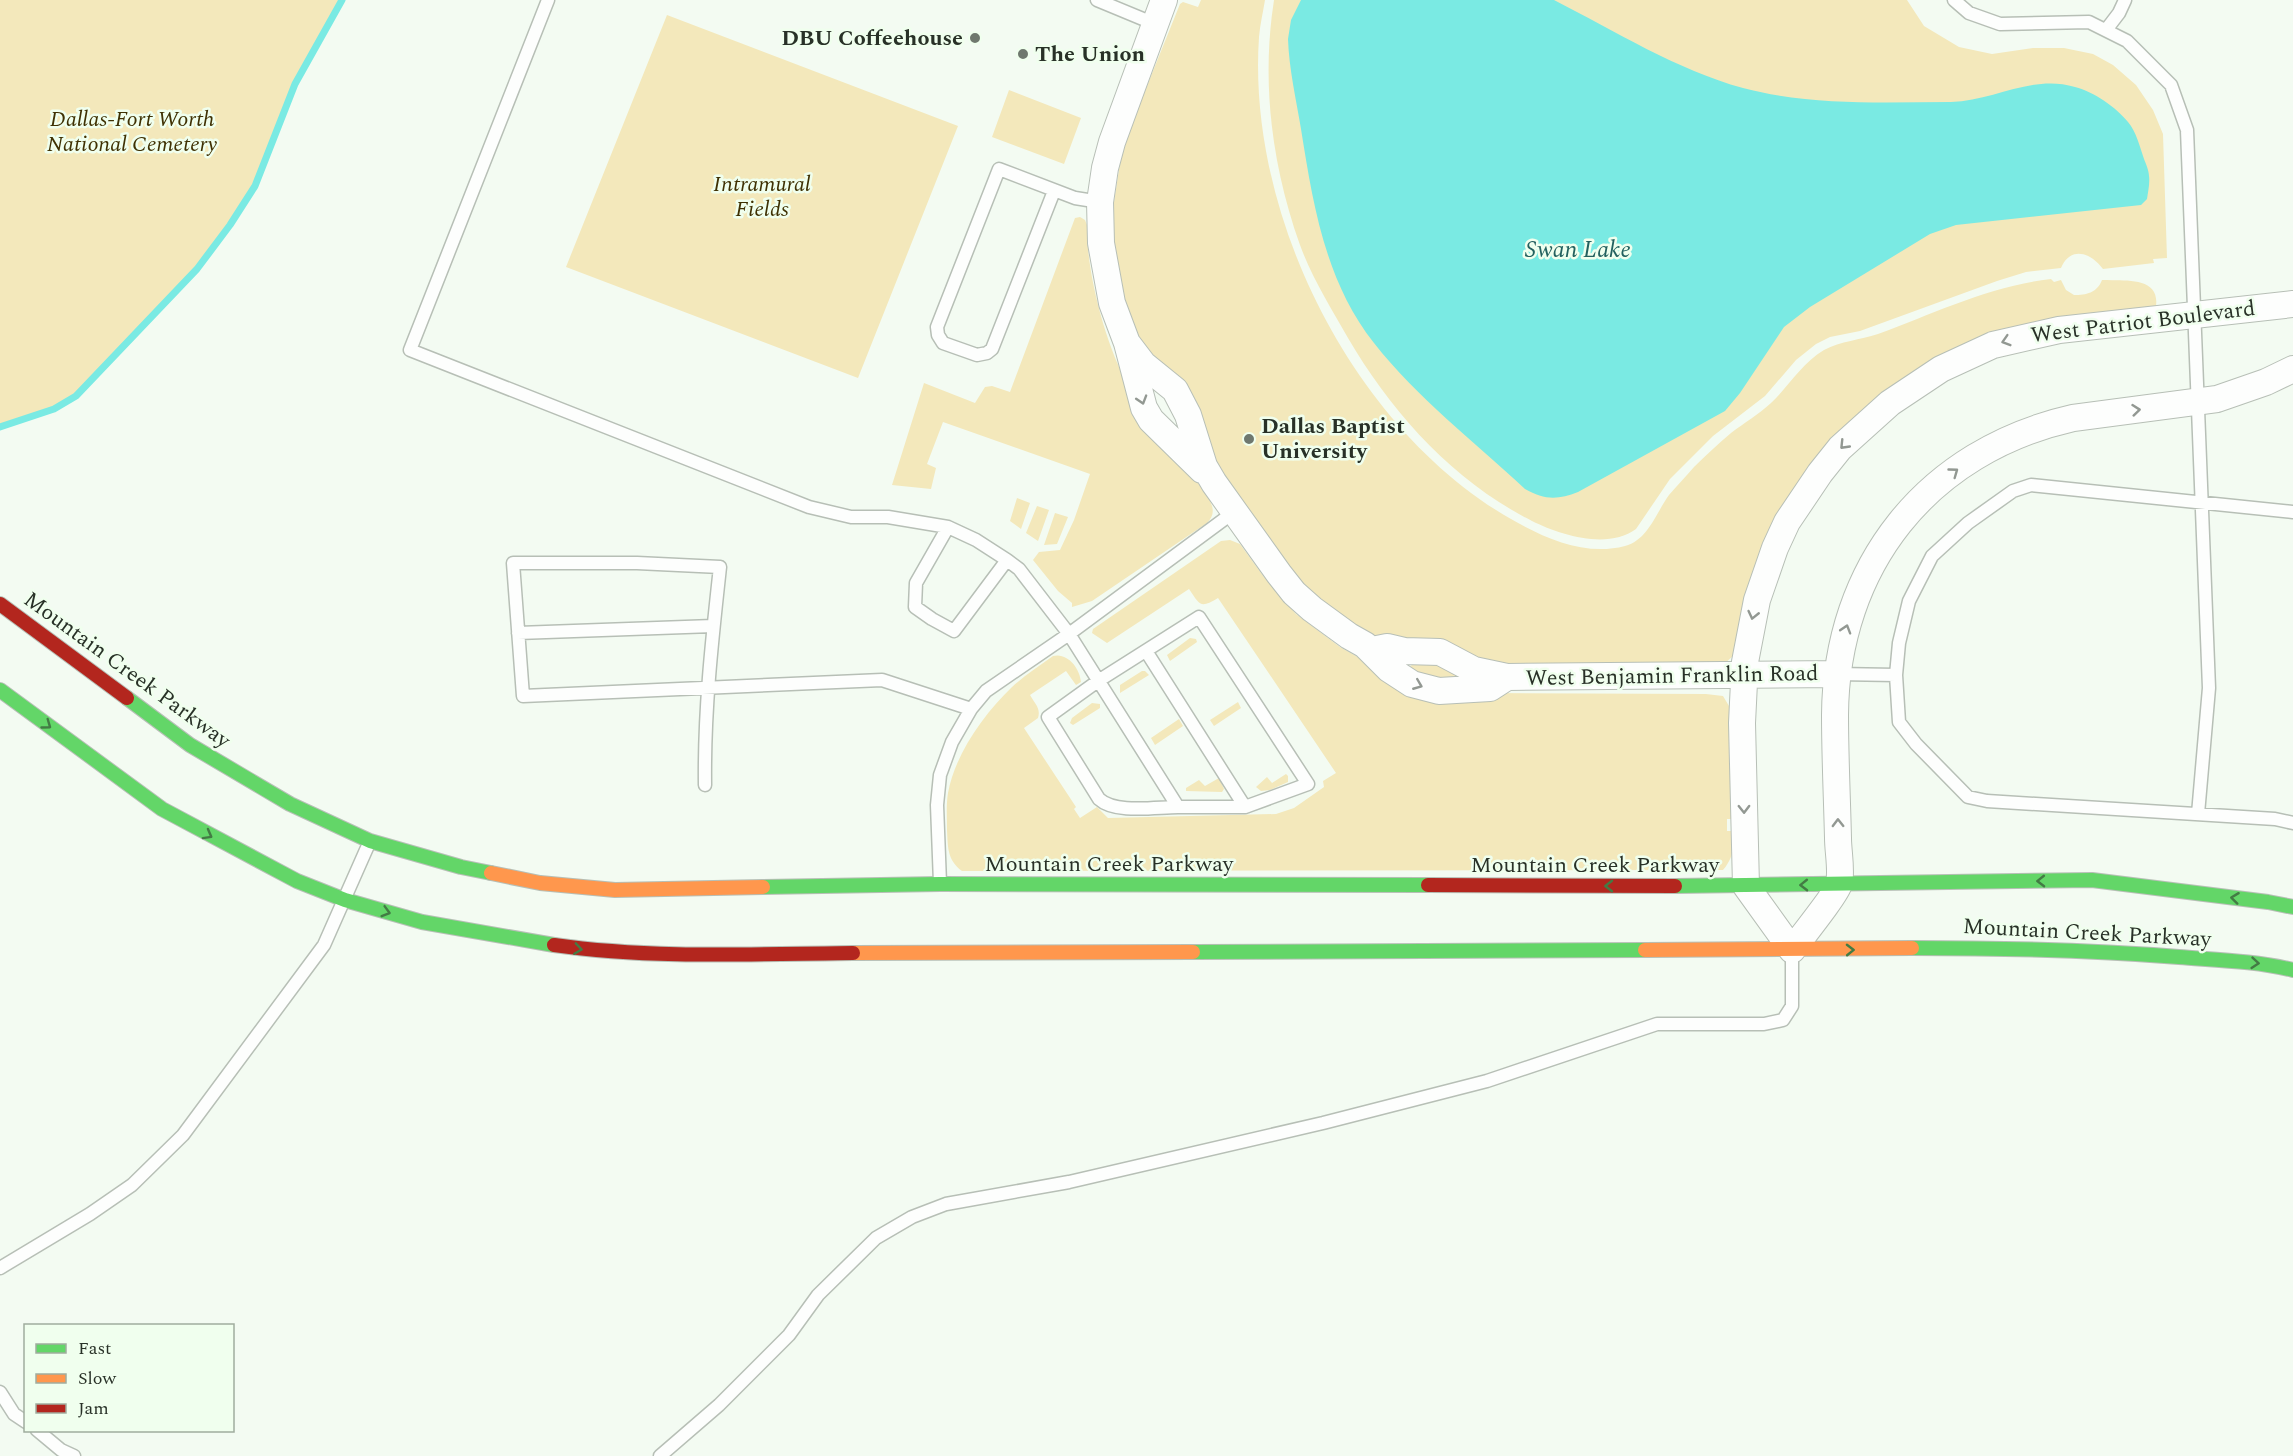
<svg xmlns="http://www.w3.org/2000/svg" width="2293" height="1456" viewBox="0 0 2293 1456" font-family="Spectral,serif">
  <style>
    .green { fill: #f3e8bb }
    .water { fill: #7aeae3 }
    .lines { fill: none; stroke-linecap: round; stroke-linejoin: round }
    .stream { stroke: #7aeae3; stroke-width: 7 }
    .lane-casing { stroke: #b7bfb6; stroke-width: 15 }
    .street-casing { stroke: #b7bfb6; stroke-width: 28 }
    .fast-casing { stroke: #b7bfb6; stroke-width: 16 }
    .slow-casing { stroke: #b7bfb6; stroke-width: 16 }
    .jam-casing { stroke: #b7bfb6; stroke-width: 16 }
    .lane { stroke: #fdfefd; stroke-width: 12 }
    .street { stroke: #fdfefd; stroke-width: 26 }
    .fast { stroke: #63d668; stroke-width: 14 }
    .slow { stroke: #ff974d; stroke-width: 14 }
    .jam { stroke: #b3261e; stroke-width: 14 }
    .oneway { stroke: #929892 }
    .oneway2 { stroke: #437b44 }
    .poi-dot { fill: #6f786e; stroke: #f0ffee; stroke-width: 2 }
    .labels { text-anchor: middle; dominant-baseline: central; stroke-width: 5; stroke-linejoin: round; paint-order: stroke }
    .poi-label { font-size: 22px; font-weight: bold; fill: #283127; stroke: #f0ffee; text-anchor: start }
    .park-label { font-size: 22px; font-style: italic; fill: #3f3103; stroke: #f0ffee }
    .street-label { font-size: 22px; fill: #283127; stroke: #f0ffee }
    .water-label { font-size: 24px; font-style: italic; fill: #23615f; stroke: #f0ffee }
  </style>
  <rect width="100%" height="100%" fill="#f3fbf2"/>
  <path class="green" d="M0,0H341L295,84L255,186L230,225L197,269L76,396L54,409L0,427Z
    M1201,0H1265C1263,12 1260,25 1259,37C1247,212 1348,416 1496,510C1533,533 1580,558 1625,546C1648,540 1656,513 1669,495C1677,486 1686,476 1694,467C1706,455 1718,444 1731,433C1744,423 1759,414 1771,403C1789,386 1802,363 1824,350C1841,341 1860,340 1878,334C1935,313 1990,286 2051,279L2054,282L2061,280L2066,290L2074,295C2086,295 2097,293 2102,280C2124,281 2164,275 2155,311L2030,327L1897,386L1748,592L1734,655L1722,666L1526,668L1375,639L1331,611L1296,578L1240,501L1138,340L1125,307L1114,251L1112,214L1121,157L1128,133L1180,4L1183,2L1198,7Z
    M1274,0H1907L1924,26L1959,47L1992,54L2033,48H2064L2093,54L2113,65L2136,85L2153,110L2163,134L2167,258L2153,259L2154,263L2103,269C2091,253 2071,245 2061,268L2026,272L1997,281L1860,331L1830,337L1816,344L1796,360L1765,396L1713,436L1670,479L1636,529C1608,550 1560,535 1532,521C1453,481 1392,413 1348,338C1331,308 1312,278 1300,245C1272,166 1261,83 1274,0Z
    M667,15L958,126L858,378L566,267Z
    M1009,90L1081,118L1064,164L992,137Z
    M1080,217L1085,220L1087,225C1086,268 1103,334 1122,373C1134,398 1154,422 1169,446C1179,461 1209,493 1212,506C1214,513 1212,518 1207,523L1092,601L1072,607V603L1058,591L1033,560L1039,552L1060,550L1074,520L1090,474L943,422L927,464L936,468L931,489L892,485L924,383L975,403L985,387L992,386L1010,392L1075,218Z
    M1017,498L1030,503L1021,529L1010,521Z
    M1037,506L1049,510L1038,541L1026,533Z
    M1055,513L1068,517L1057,544L1044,545Z
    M1230,540L1240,544L1264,577L1296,614L1340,647L1363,660L1489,693L1706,694L1723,696L1729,706L1731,819H1727V831H1731C1734,847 1734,857 1723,870L962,871C947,860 948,847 947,830C947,818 946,805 948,793C955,754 984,714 1012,687C1024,676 1039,666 1053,656C1067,652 1080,668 1081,682L1076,685L1066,671L1030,695C1035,704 1041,708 1038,718L1024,728L1076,807L1074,809L1080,818L1097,807L1108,818L1276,814L1294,808L1324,787L1323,781L1336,773L1218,598C1200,609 1200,605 1189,589L1107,643L1092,633L1093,629L1221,541Z
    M1190,638L1196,639L1197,642L1170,661L1167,655Z
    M1421,661L1432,662L1458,676L1459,680L1447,686L1409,670L1410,666Z
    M1142,671H1145L1149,675L1120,693V685Z
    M1238,702L1241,708L1214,726L1210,720Z
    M1092,703L1100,704V708L1073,725L1070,723L1072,718Z
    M1179,719L1183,726L1155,745L1151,738Z
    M1286,774L1288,776V782L1270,790L1261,791L1256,787L1267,777L1272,783Z
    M1219,778L1224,789L1222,792L1186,791V788L1199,780L1205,786Z"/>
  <path class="water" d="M1554,0C1615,31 1677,70 1743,88C1811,106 1881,102 1951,102C1994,101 2032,74 2075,87C2094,92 2116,107 2128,122C2136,131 2140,147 2144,159C2146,164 2149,171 2149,176C2150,183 2148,192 2147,199L2141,205L1956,225L1930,234L1810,307L1784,327L1740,393L1725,411L1578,492C1558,500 1544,500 1525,489C1474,441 1417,398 1374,343C1325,281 1313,204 1301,129C1296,99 1289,69 1288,39L1291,20L1301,0Z"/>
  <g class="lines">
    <path class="stream" d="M0,427L54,409L76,396L197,269L230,225L255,186L295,84L342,0"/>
    <g class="lane-casing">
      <path id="lane" d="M548,0L410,350L809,507L851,517H888L948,527L976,540L1007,560L1019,569L1069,634L1178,807H1245L1308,784L1199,617L1098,681L1048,717L1099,799C1115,814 1156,807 1178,807
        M1097,0L1155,24
        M1954,0L1969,13L2000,24L2089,22L2127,41L2171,85L2187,130L2209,688L2198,814
        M2106,30L2119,13L2125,0
        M1054,191L992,349L987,353L977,355L943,343L938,335L937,327L999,169L1075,198L1100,202
        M2293,512L2031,485L2013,491L1968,523L1932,556L1909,601L1899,643L1896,675L1899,722L1916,744L1968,797L1987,801L2275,819L2293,823
        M948,527L916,583L915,607L932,619L954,631L1007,560
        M518,633L713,626
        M1146,651L1245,807
        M1837,674L1896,675
        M705,785C704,711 712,640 720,567L637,563H513L523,696L882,680L971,709
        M940,883L937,805L940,775L952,742L971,709L986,691L1069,634L1234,512
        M0,1268L90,1214L132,1185L183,1135L324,945L370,841
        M0,1392L14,1414L26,1422
        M37,1430L61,1450L74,1456
        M660,1456L719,1405L789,1335L818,1295L876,1238L912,1217L946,1204L1069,1182L1323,1123L1487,1081L1657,1024H1764L1783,1020L1792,1006V951"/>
    </g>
    <g class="street-casing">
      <path id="street" d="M1164,0L1112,142L1105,168L1100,202L1101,243L1112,303L1127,343L1144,408L1151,420L1202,470
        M2293,304L2059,330L1993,345L1941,369L1890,403L1840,448L1820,473L1787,522L1775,548L1757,600L1745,662L1742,723L1746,886L1792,950C1800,939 1837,893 1839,884C1842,870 1838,852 1838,838C1837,797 1835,756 1835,715C1836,566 1927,451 2073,418L2217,399L2266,382L2293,369
        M1127,343L1143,364L1175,390L1188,415L1204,466L1214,483L1279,574L1294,593L1312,609L1349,636L1365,645L1389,669L1412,684L1439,691L1490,688L1507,677
        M1372,650L1387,647L1404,651L1440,652L1474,670L1507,677L1837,674"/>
    </g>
    <g class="fast-casing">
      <path id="fast" d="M0,690L162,809L297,881L345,900L422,922L554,945
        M127,698L190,745L290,804L370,841L461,867L491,873
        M1675,886L2092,880L2268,902L2293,907
        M763,887L940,884L1428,885
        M1912,948C2001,948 2090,950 2179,957C2217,960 2256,961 2293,970
        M1193,952L1645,950"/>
    </g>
    <g class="slow-casing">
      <path id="slow" d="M491,873L540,883L615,890L763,887
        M1645,950L1912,948
        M853,953L1193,952"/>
    </g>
    <g class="jam-casing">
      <path id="jam" d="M0,604L127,698
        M1428,885L1675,886
        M554,945C652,959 754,954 853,953"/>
    </g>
    <use href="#lane" class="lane"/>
    <use href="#street" class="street"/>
    <use href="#fast" class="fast"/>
    <use href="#slow" class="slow"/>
    <use href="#jam" class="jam"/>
  </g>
  <defs><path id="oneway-chevron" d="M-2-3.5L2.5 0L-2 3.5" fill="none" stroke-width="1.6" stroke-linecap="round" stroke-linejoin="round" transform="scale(1.5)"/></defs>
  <g class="oneway">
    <use href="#oneway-chevron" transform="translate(2006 341) rotate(163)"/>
    <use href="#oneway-chevron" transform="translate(1142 400) rotate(73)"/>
    <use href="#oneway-chevron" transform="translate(2136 410) rotate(-6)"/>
    <use href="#oneway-chevron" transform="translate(1844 445) rotate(134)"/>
    <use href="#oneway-chevron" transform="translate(1954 472) rotate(-36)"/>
    <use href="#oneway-chevron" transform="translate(1753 615) rotate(103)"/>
    <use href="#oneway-chevron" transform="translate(1846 629) rotate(-73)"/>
    <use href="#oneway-chevron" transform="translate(1418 685) rotate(22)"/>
    <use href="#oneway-chevron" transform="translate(1744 809) rotate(89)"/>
    <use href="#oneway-chevron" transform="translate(1838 823) rotate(-91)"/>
  </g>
  <g class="oneway2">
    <use href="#oneway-chevron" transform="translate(47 725) rotate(36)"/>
    <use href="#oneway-chevron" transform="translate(208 835) rotate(29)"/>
    <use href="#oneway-chevron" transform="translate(2041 881) rotate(179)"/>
    <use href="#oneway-chevron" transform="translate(1804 885) rotate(179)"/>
    <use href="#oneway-chevron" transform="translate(1609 886) rotate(-180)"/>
    <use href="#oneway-chevron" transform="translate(2235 898) rotate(-173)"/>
    <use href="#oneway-chevron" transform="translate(386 912) rotate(16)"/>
    <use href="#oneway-chevron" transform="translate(578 949) rotate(8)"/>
    <use href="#oneway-chevron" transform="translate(1850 950) rotate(-1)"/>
    <use href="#oneway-chevron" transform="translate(2255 963) rotate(5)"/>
  </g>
  <g class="poi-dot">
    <circle cx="975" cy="38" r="6"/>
    <circle cx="1023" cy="54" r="6"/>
    <circle cx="1249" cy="439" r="6"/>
  </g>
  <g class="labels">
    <g class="poi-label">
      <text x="963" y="38" text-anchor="end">DBU Coffeehouse</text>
      <text x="1035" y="54">The Union</text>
      <text x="1261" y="426">Dallas Baptist<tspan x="1261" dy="25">University</tspan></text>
    </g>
    <g class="park-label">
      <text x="132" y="119">Dallas-Fort Worth<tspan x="132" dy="25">National Cemetery</tspan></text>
      <text x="762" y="184">Intramural<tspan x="762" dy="25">Fields</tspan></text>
    </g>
    <g class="street-label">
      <text transform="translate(2143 322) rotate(-7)">West Patriot Boulevard</text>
      <text transform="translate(127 670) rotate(36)">Mountain Creek Parkway</text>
      <text transform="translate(1672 676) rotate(-1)">West Benjamin Franklin Road</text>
      <text x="1109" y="864">Mountain Creek Parkway</text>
      <text x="1595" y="865">Mountain Creek Parkway</text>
      <text transform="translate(2087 933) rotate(3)">Mountain Creek Parkway</text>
    </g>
    <g class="water-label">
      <text x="1578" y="250">Swan Lake</text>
    </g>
  </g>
  <rect x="24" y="1324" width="210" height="108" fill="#f0ffee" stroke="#a0ad9e" stroke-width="1.5"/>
  <rect x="36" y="1344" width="30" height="9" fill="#63d668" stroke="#a0ad9e" stroke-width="1.5"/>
  <text x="78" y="1354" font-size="18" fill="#283127">Fast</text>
  <rect x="36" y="1374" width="30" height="9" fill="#ff974d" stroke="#a0ad9e" stroke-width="1.5"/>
  <text x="78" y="1384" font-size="18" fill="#283127">Slow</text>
  <rect x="36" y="1404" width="30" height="9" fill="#b3261e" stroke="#a0ad9e" stroke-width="1.5"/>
  <text x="78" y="1414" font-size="18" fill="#283127">Jam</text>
</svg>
